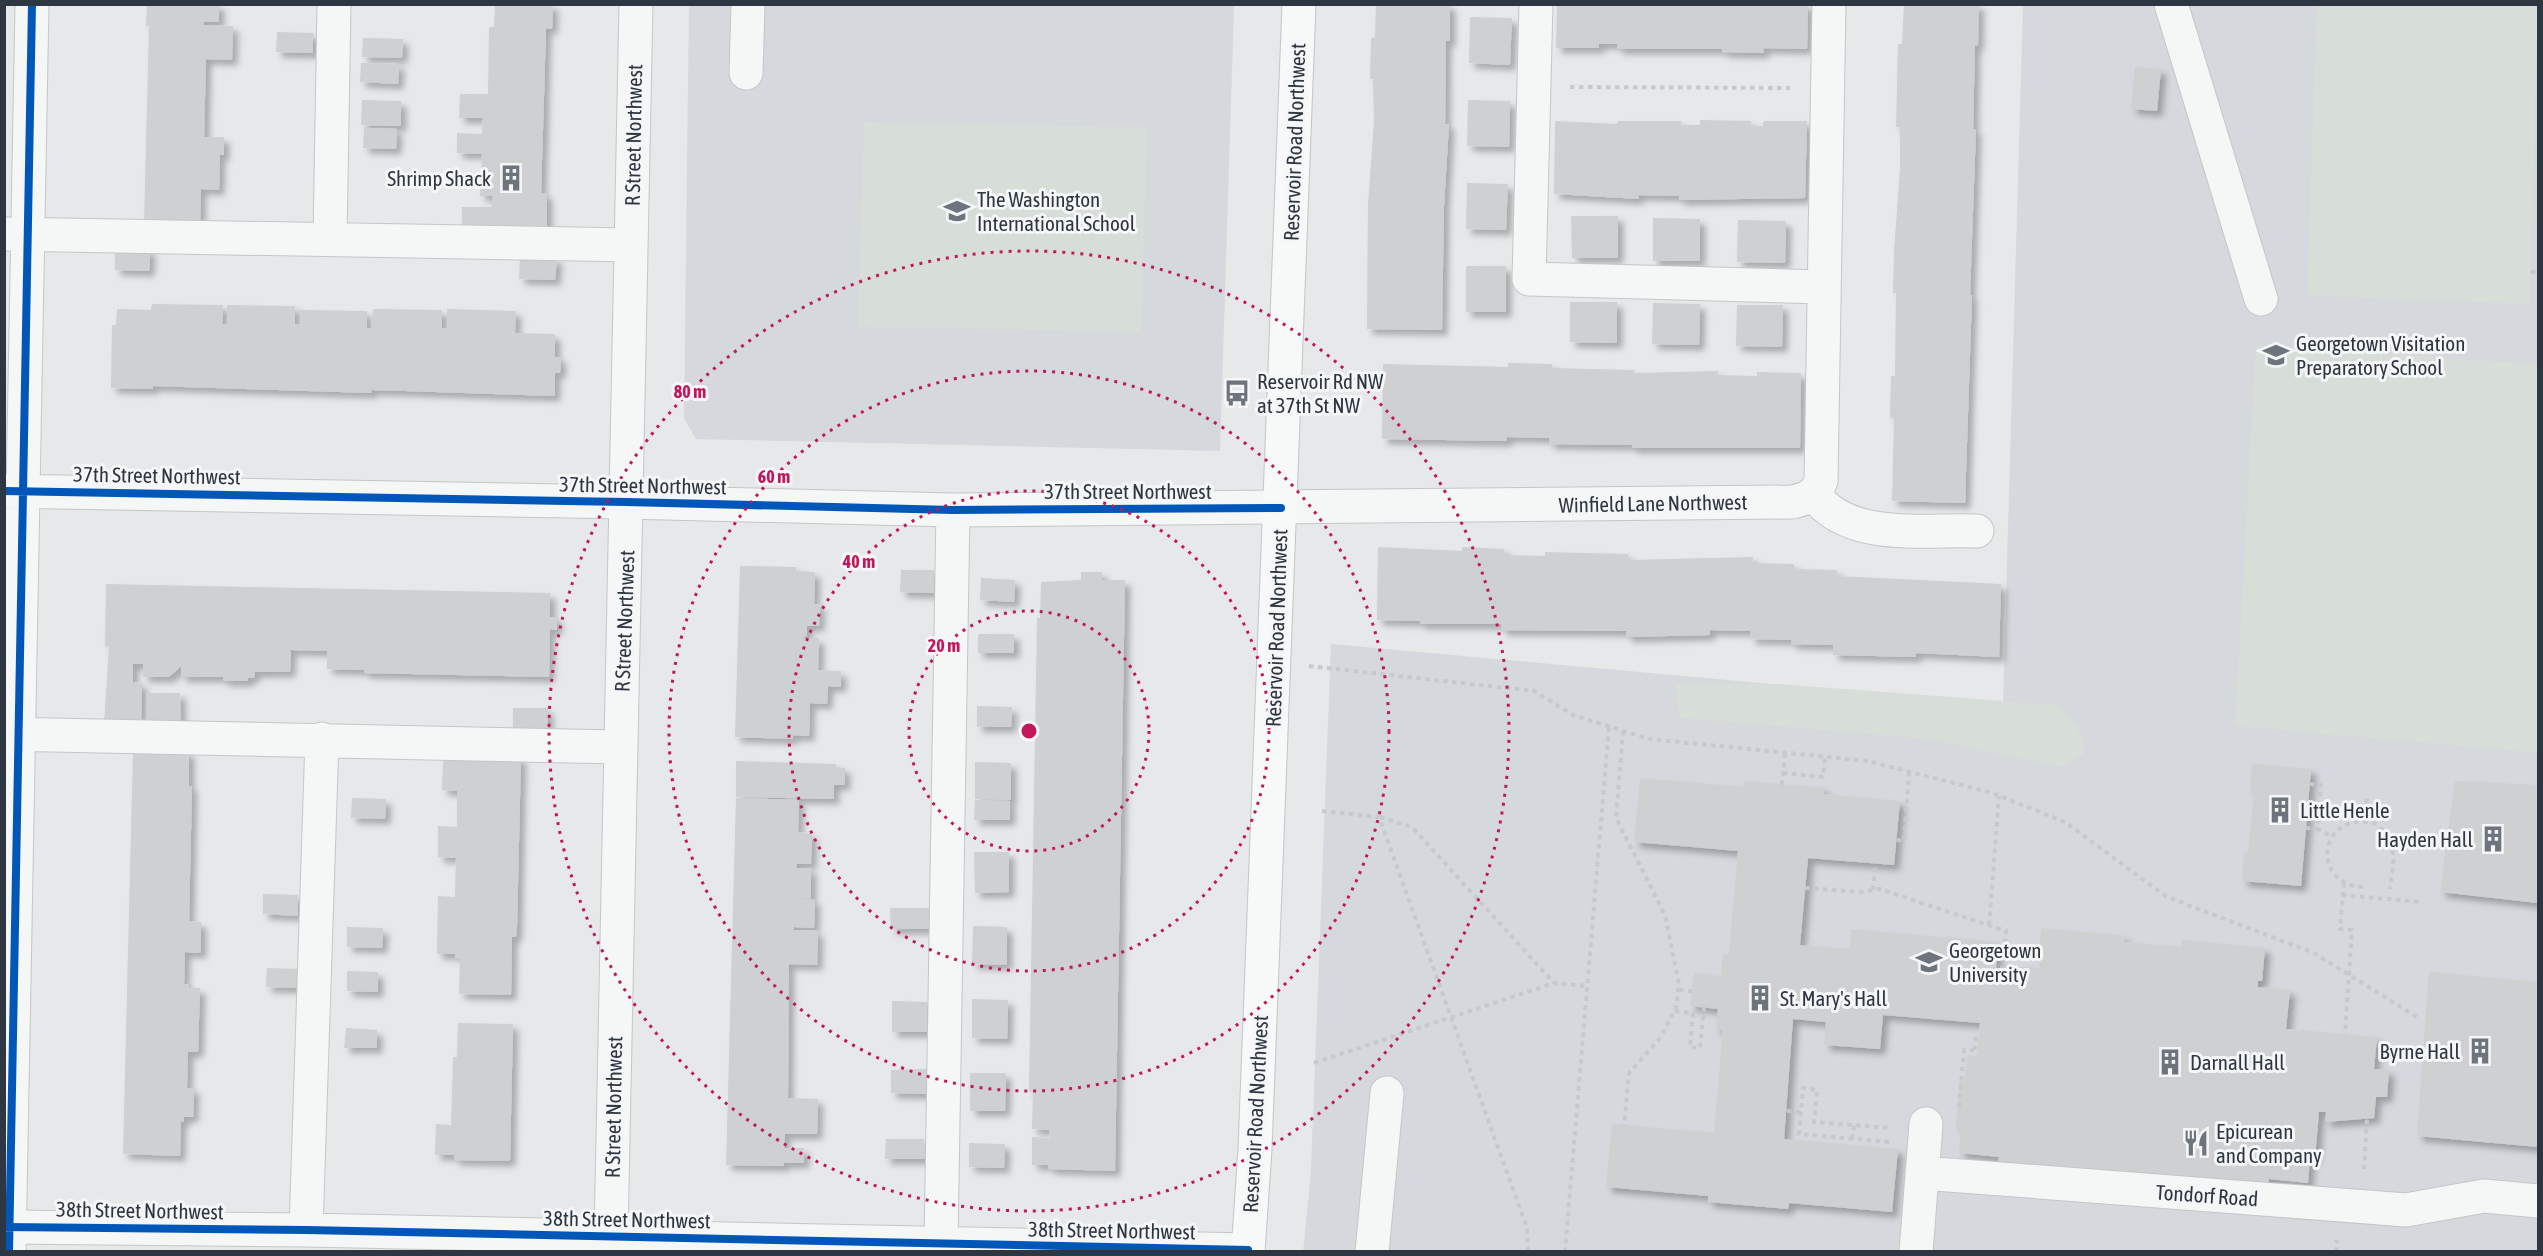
<svg xmlns="http://www.w3.org/2000/svg" width="2543" height="1256" viewBox="0 0 2543 1256" font-family="'Asap Condensed',sans-serif">
  <style>
    .built { fill: #d5d8dd }
    .green { fill: #d7ddd7 }
    .building { fill: #ced0d2; filter: url(#shadow) }
    .lines { fill: none; stroke-linecap: round; stroke-linejoin: round }
    .minor-casing { stroke: #c4c6c8; stroke-width: 35 }
    .major-casing { stroke: #c3c5c7; stroke-width: 35 }
    .path { stroke: #c7c9cc; stroke-width: 4; stroke-dasharray: 4.5 4.5; stroke-linecap: butt }
    .minor { stroke: #f5f6f6; stroke-width: 33 }
    .major { stroke: #f7f8f8; stroke-width: 33 }
    .cycleway-casing { stroke: #f4f6f8; stroke-width: 11 }
    .cycleway { stroke: #0057b8; stroke-width: 8 }
    .ring { fill: none; stroke: #c2185b; stroke-width: 3; stroke-dasharray: 3 6 }
    .labels { text-anchor: middle; dominant-baseline: central; stroke-width: 6; stroke-linejoin: round; paint-order: stroke }
    .street-label { font-size: 21px; fill: #2e3642; stroke: #f4f6f8 }
    .poi-label { font-size: 21px; fill: #2e3642; stroke: #f4f6f8; text-anchor: start }
    .centre { fill: #c2185b; stroke: #f4f6f8; stroke-width: 3 }
    .ring-label { font-size: 18px; text-anchor: middle; font-weight: bold; fill: #c2185b; stroke: #f4f6f8; stroke-width: 6; stroke-linejoin: round; paint-order: stroke }
  </style>
  <defs>
    <filter id="shadow"><feDropShadow dx="5.5" dy="5.5" stdDeviation="3" flood-color="#0004"/></filter>
  </defs>
  <rect width="100%" height="100%" fill="#e6e8ea"/>
  <path class="built" d="M689,5H1234L1220,451L696,439L684,418Z
    M2023,5H2538V1251L1303,1252L1311,1171L1331,644L2003,705Z"/>
  <path class="green" d="M2317,5H2538L2529,304L2307,296Z
    M864,122L1147,127L1141,332L858,327Z
    M2256,345L2538,364V753L2235,726Z
    M1676,683L1777,684L2059,705C2072,721 2086,733 2084,754L2061,767L1928,739L1679,718Z"/>
  <path class="building" d="M147,4H219V22H204L203,25L233,26L232,60L206,59L204,137H224V155H220L219,190L201,189L200,223L144,222L149,26H146Z
    M495,4H553L552,29L546,28L543,130L541,193H547V231L489,230L490,226L462,225V207H492V196H480L482,154L457,153V133L482,134L483,118H459L460,94H488L489,27H494Z
    M1376,4H1450V41H1446L1445,124H1449L1444,206L1442,330L1367,329L1368,205L1374,121L1373,79H1370L1371,38H1375Z
    M1557,4H1808L1807,49L1763,48L1764,53L1722,52V49H1617L1618,44H1599V48H1556Z
    M1904,4H1979L1978,45L1975,46L1973,129H1976L1970,295H1972L1965,503L1892,501L1894,419L1890,418L1891,376H1895L1896,293H1893L1894,251L1900,168V127H1896L1898,44H1902Z
    M1470,17L1512,18L1510,65L1469,63Z
    M277,32L313,33V53L276,52Z
    M363,38L403,39L402,58L362,57Z
    M361,63L399,64L398,84L360,82Z
    M2135,67L2161,69L2157,111L2131,109Z
    M362,100L401,101V126L361,125Z
    M1468,100L1510,101L1509,147L1467,146Z
    M1700,120L1751,121V126H1763V121H1807L1805,198L1679,200V196L1638,195L1639,199L1554,194L1555,121L1617,124L1618,121H1681V125H1700Z
    M364,128L397,129L396,149L363,148Z
    M1467,183L1508,184L1506,230L1466,229Z
    M1571,216H1618V258H1572Z
    M1653,218L1700,219V261H1653Z
    M1738,220L1786,221L1785,263L1737,262Z
    M115,248L150,249L149,271L115,270Z
    M520,257L557,258L555,280L519,279Z
    M1466,266H1506V312H1466Z
    M1570,302H1617V343L1570,342Z
    M1653,303L1700,304L1699,345L1652,344Z
    M152,304L223,305L222,324H227V305L295,306V324L300,325V310L367,311V328H371L373,309L442,310V328H447V309L516,311L515,333L555,334V357H561L560,373H555V396L406,391L372,390L371,393L153,386V389L111,388L112,325H116L117,309L151,310Z
    M1737,305H1783L1782,347L1736,346Z
    M1508,363L1552,364V368L1634,370V373L1718,371V375L1757,376V372L1801,373L1800,448H1632V445L1549,444V438L1507,437V441L1382,439L1383,364L1508,367Z
    M1378,547L1462,551V547L1504,549L1505,555L1545,556V552L1628,554L1629,560L1753,557L1752,563L1794,564V569L1837,570L1836,576L2001,584L1999,657L1916,653V657L1833,655V645L1791,644L1792,640L1750,639L1751,631L1710,630V635L1626,637L1627,631L1501,630V624H1420V621L1377,620Z
    M740,566L796,567V571L815,572L814,604H820L819,626H807V636L801,638H819L818,670L841,671V687L828,686L827,704L810,703L809,736L793,735V739L735,737Z
    M901,570H934V593L900,592Z
    M1081,572H1102V580H1125L1115,1171L1049,1169L1048,1165H1032V1137L1050,1138L1049,1130L1032,1129L1033,1092L1029,1091L1037,618H1040L1041,582L1081,580Z
    M981,578L1015,580L1014,602L980,600Z
    M106,584L550,593V617H557V630L550,629L549,677L364,673V670L327,669V651L291,650L290,672H254L255,677L248,678V681H224L223,677H181V666L169,677H143V664H133V682L142,683L141,725L104,724L109,646L105,647Z
    M978,634H1014V653H978Z
    M146,693H180L181,725L147,724Z
    M977,706L1012,707L1011,727H977Z
    M513,708H548V731L513,730Z
    M133,750L189,751V786H192L189,921L201,922V953L185,952L184,984H189L188,988H200L198,1052H188L187,1088H194L193,1117H184V1122L181,1121L180,1156L123,1154Z
    M464,755L521,757L517,927L516,937H512L511,995L459,994L460,959H455V954H437L438,896L455,897V892L456,858L438,857V826L457,827V791L442,790L443,760L464,761Z
    M736,761L836,764V767L845,768V785H834V799L736,797Z
    M975,762L1011,763V800L975,799Z
    M2252,764L2311,769L2301,886L2242,881L2244,853H2248L2254,791H2250Z
    M1640,778L1743,787L1744,781L1824,788V794L1900,801L1894,865L1808,858L1800,945L1850,949L1851,929L1998,942L1996,969L2010,970L2011,966L2042,968V963L2038,962L2041,928L2125,936L2124,942L2181,947L2182,940L2265,948L2262,981H2258V987L2290,990L2286,1029L2377,1037L2374,1069L2389,1070L2387,1097H2376L2374,1118L2325,1122L2326,1112H2319L2315,1158H2310L2308,1183L2269,1179L2267,1190L1998,1166L1999,1157L1959,1153L1961,1128H1956L1960,1079H1965L1967,1055L1977,1056L1980,1023L1883,1015L1880,1049L1824,1045L1826,1022L1793,1019L1784,1139L1898,1149L1892,1212L1789,1203L1788,1209L1708,1202V1196L1606,1187L1612,1124L1714,1133L1723,1030H1716L1718,1009L1690,1006L1694,973L1721,976L1723,954H1729L1738,851L1634,842Z
    M2455,781L2538,785V903L2440,892Z
    M352,798L386,799L385,819L351,818Z
    M736,798L799,800L798,832L812,833L811,864H797L796,868H811V899L788,898L815,900L814,928L794,927V930L818,931L817,965L789,964L788,1098L818,1099L817,1134H785L784,1148H804V1163H784V1166L726,1165Z
    M975,800L1010,801V820H974Z
    M974,852H1009V892L975,893Z
    M263,894L298,895V916L263,914Z
    M890,908H930L929,929H891Z
    M973,926L1007,927V965L972,964Z
    M347,927L383,928L382,948L347,947Z
    M267,968L299,969V988L266,987Z
    M347,971L378,972V992L347,991Z
    M2429,972L2538,982V1147L2417,1136Z
    M972,999L1008,1000L1007,1039L972,1038Z
    M892,1001L927,1002V1032H892Z
    M458,1023L513,1024L510,1161L454,1160V1155H435L436,1124L451,1125L453,1057H457Z
    M346,1028L377,1030V1048H344Z
    M929,1069V1094L891,1093V1070Z
    M970,1073H1006L1005,1111H970Z
    M886,1139H924L925,1159H885Z
    M969,1143L1005,1144L1004,1168L969,1167Z"/>
  <g class="lines">
    <g class="minor-casing">
      <path id="minor" d="M1536,4L1529,279L1823,287
        M2171,4L2261,299
        M746,73L748,4
        M6,234L631,245
        M330,239L334,4
        M4,491L626,502L953,510L1792,502C1806,499 1816,496 1821,481L1829,4
        M1814,494C1847,542 1924,529 1977,531
        M4,734L620,747
        M1922,1173L2406,1210L2484,1196L2538,1201
        M4,1227L306,1230L1248,1250
        M306,1230L322,739
        M611,1237L636,4
        M941,1245L953,510
        M9,1252L32,4
        M1372,1252L1387,1093
        M1916,1252L1926,1124"/>
    </g>
    <g class="major-casing">
      <path id="major" d="M1248,1252L1255,1149L1299,4"/>
    </g>
    <path class="path" d="M1570,87L1790,88
      M2531,272H2538
      M1309,666L1534,691L1573,715L1649,739L1868,761L1992,793L2065,822L2167,897L2314,953L2420,1019
      M1623,731L1616,818L1665,915L1679,984L1676,1008L1660,1038L1629,1073L1624,1126
      M1783,773L1823,777L1825,757
      M2310,784L2321,785L2318,829L2332,837
      M1782,785L1785,753
      M1322,811L1379,817L1527,1228L1528,1252
      M1380,817L1412,827L1554,983
      M2365,821L2367,798
      M2306,828L2318,829
      M1897,840L1904,841L1909,772
      M2344,883L2340,929L2352,930L2345,1034
      M2363,887C2308,884 2320,808 2376,824C2400,844 2393,862 2390,889
      M1805,888L1860,892L1880,889L2006,931L2002,969
      M1873,890L1875,864
      M2342,895L2422,902
      M1989,925L1999,796
      M1679,990L1692,991
      M1675,1011L1693,1013L1690,1047L1700,1048L1704,1007
      M1975,1050L1976,1033
      M1314,1063L1554,983L1588,986
      M1959,1107L1964,1050H1977
      M1787,1111L1801,1112
      M1852,1139L1854,1125
      M1889,1142L1799,1134L1803,1088L1817,1090L1814,1122L1890,1128
      M2364,1169L2367,1119
      M1565,1252L1609,726
      M2336,1252L2337,1240"/>
    <use href="#minor" class="minor"/>
    <use href="#major" class="major"/>
    <g class="cycleway-casing">
      <path id="cycleway" d="M4,491L626,502L953,510L1281,508
        M4,1227L306,1230L1248,1250
        M9,1252L32,4"/>
    </g>
    <use href="#cycleway" class="cycleway"/>
  </g>
  <g class="ring">
    <circle cx="1029" cy="731" r="120"/>
    <circle cx="1029" cy="731" r="240"/>
    <circle cx="1029" cy="731" r="360"/>
    <circle cx="1029" cy="731" r="480"/>
  </g>
  <defs>
    <g id="building-bare" transform="scale(2.07)"><path d="M-4-6H4V6H1V3H-1V6H-4ZM-2.5-4.3h1.7v1.8h-1.7ZM.8-4.3h1.7v1.8H.8ZM-2.5-1h1.7V.8h-1.7ZM.8-1h1.7V.8H.8Z" fill="#6e747d" stroke="#f4f6f8" stroke-width="2.5" paint-order="stroke"/></g>
    <g id="school-bare" transform="scale(2.07)"><path d="M0-5L7-2L0 1L-7-2ZM-4 1L0 2.5L4 1V4Q0 6-4 4Z" fill="#6e747d" stroke="#f4f6f8" stroke-width="2.5" paint-order="stroke"/></g>
    <g id="bus-bare" transform="scale(2.07)"><path d="M-5-6H5V4H4V6H2V4H-2V6H-4V4H-5ZM-3.5-4V0h7V-4ZM-3.5 1.2v1.5H-2V1.2ZM2 1.2v1.5H3.5V1.2Z" fill="#6e747d" stroke="#f4f6f8" stroke-width="2.5" paint-order="stroke"/></g>
    <g id="university-bare" transform="scale(2.07)"><path d="M0-5L7-2L0 1L-7-2ZM-4 1L0 2.5L4 1V4Q0 6-4 4Z" fill="#6e747d" stroke="#f4f6f8" stroke-width="2.5" paint-order="stroke"/></g>
    <g id="restaurant-bare" transform="scale(2.07)"><path d="M-5-6h1v4h1v-4h1v4h1v-4h1v5L-1.5 .5V6h-2V.5L-5-1ZM5-6V6H3V1.5H1.5Q1.5-4 5-6Z" fill="#6e747d" stroke="#f4f6f8" stroke-width="2.5" paint-order="stroke"/></g>
  </defs>
  <g fill-rule="evenodd">
    <use href="#building-bare" x="511" y="178"/>
    <use href="#school-bare" x="957" y="211"/>
    <use href="#school-bare" x="2276" y="355"/>
    <use href="#bus-bare" x="1237" y="393"/>
    <use href="#building-bare" x="2280" y="810"/>
    <use href="#building-bare" x="2493" y="839"/>
    <use href="#university-bare" x="1929" y="962"/>
    <use href="#building-bare" x="1760" y="998"/>
    <use href="#building-bare" x="2480" y="1051"/>
    <use href="#building-bare" x="2170" y="1062"/>
    <use href="#restaurant-bare" x="2196" y="1143"/>
  </g>
  <g class="labels">
    <g class="street-label">
      <text transform="translate(633 135) rotate(-89)">R Street Northwest</text>
      <text transform="translate(1294 142) rotate(-88)">Reservoir Road Northwest</text>
      <text transform="translate(157 475) rotate(1)">37th Street Northwest</text>
      <text transform="translate(643 485) rotate(1)">37th Street Northwest</text>
      <text x="1128" y="491">37th Street Northwest</text>
      <text transform="translate(1653 503) rotate(-1)">Winfield Lane Northwest</text>
      <text transform="translate(624 621) rotate(-88)">R Street Northwest</text>
      <text transform="translate(1276 628) rotate(-88)">Reservoir Road Northwest</text>
      <text transform="translate(613 1107) rotate(-89)">R Street Northwest</text>
      <text transform="translate(1255 1114) rotate(-87)">Reservoir Road Northwest</text>
      <text transform="translate(2207 1195) rotate(4)">Tondorf Road</text>
      <text transform="translate(140 1210) rotate(1)">38th Street Northwest</text>
      <text transform="translate(627 1219) rotate(1)">38th Street Northwest</text>
      <text transform="translate(1112 1230) rotate(1)">38th Street Northwest</text>
    </g>
    <g class="poi-label">
      <text x="491" y="178" text-anchor="end">Shrimp Shack</text>
      <text x="977" y="199">The Washington<tspan x="977" dy="24">International School</tspan></text>
      <text x="2296" y="343">Georgetown Visitation<tspan x="2296" dy="24">Preparatory School</tspan></text>
      <text x="1257" y="381">Reservoir Rd NW<tspan x="1257" dy="24">at 37th St NW</tspan></text>
      <text x="2300" y="810">Little Henle</text>
      <text x="2473" y="839" text-anchor="end">Hayden Hall</text>
      <text x="1949" y="950">Georgetown<tspan x="1949" dy="24">University</tspan></text>
      <text x="1780" y="998">St. Mary's Hall</text>
      <text x="2460" y="1051" text-anchor="end">Byrne Hall</text>
      <text x="2190" y="1062">Darnall Hall</text>
      <text x="2216" y="1131">Epicurean<tspan x="2216" dy="24">and Company</tspan></text>
    </g>
  </g>
  <circle cx="1029" cy="731" r="9" class="centre"/>
  <g class="ring-label">
    <text x="690" y="398">80 m</text>
    <text x="774" y="483">60 m</text>
    <text x="859" y="568">40 m</text>
    <text x="944" y="652">20 m</text>
  </g>
  <rect width="2543" height="1256" fill="none" stroke="#2e3642" stroke-width="12"/>
</svg>
